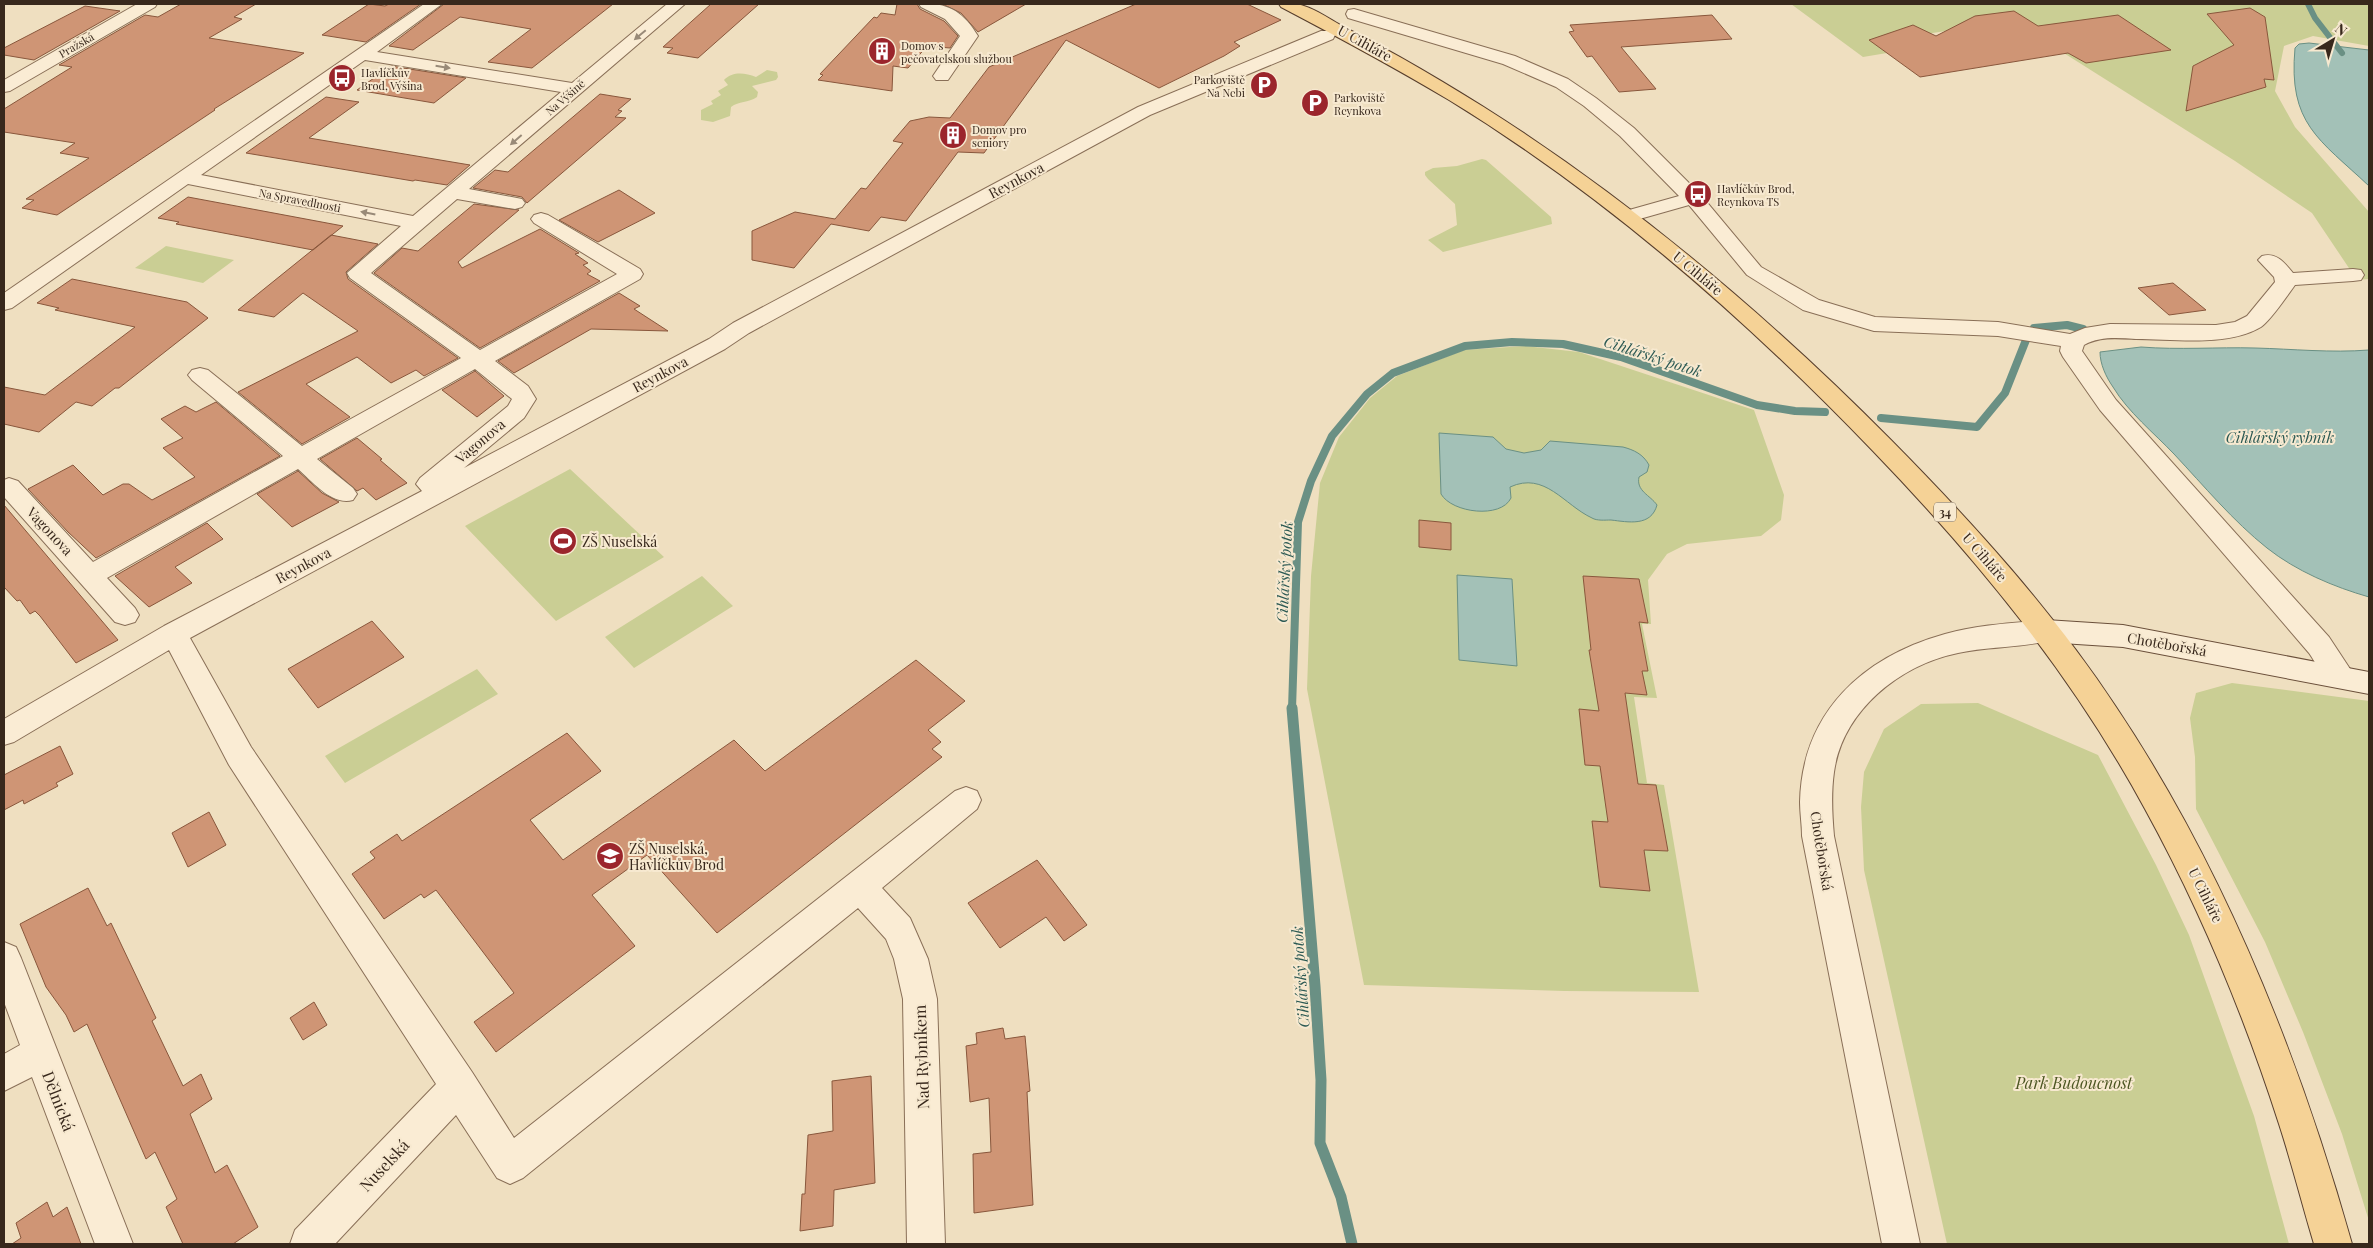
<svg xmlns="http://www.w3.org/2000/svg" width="2373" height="1248" viewBox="0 0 2373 1248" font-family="'Playfair Display',serif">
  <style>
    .green { fill: #cace94 }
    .water { fill: #a3c1b7; stroke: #6a9084 }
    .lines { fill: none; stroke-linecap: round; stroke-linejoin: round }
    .stream-far2 { stroke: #6a9084; stroke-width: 6 }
    .stream-far1 { stroke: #6a9084; stroke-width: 8 }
    .stream { stroke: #6a9084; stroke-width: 11 }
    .building { fill: #cf9575; stroke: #89573c }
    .street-casing { stroke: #896f57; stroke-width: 2 }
    .secondary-casing { stroke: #6b503b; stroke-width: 2 }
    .primary-casing { stroke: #573e2c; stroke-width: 2 }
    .street { fill: #faecd4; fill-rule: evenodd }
    .secondary { fill: #faecd4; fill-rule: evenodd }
    .primary { fill: #f5d296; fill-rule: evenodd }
    .oneway { fill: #998a78 }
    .labels { text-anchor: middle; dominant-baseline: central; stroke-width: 4; stroke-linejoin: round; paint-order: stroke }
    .far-street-label { font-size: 11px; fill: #38281c; stroke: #f7e9d0 }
    .far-poi-label { font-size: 11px; fill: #38281c; stroke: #f7e9d0; text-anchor: start }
    .shield { fill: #f7e9d0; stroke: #716252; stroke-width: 1 }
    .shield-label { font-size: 12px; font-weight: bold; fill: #38281c }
    .street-label { font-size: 14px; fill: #38281c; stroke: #f7e9d0 }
    .poi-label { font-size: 14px; fill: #38281c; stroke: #f7e9d0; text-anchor: start }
    .water-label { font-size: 15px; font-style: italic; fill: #2b5953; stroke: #f7e9d0 }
    .near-street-label { font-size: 16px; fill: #38281c; stroke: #f7e9d0 }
    .near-park-label { font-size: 16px; font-style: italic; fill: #4c5622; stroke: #f7e9d0 }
  </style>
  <rect width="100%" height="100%" fill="#efdfc0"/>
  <path class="green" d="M1791,4H2369V46L2313,36L2284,46L2275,91L2295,127L2369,212V279L2357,280L2312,213L2235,161L2013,21L1899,38L1893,52L1863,57Z
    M767,70L777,72L778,77L776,80L752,86L758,92L757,97C748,103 739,101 731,107L730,116L713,122L701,120V110L713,104L711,101L721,95L718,91L728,85L724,80C733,71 745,73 756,77Z
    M1482,159L1486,160L1551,217L1552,224L1443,252L1428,240L1457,225L1455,204L1428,179L1425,175V172L1433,168L1457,166Z
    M166,246L234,260L203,283L135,268Z
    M1525,346L1579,352L1754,410L1784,495L1781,520L1761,536L1687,544L1667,554L1648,580L1651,624H1642L1657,698L1634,697L1647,783L1664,785L1699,992L1564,991L1364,985L1307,689L1311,576L1320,483L1339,437L1370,398L1397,376L1464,350Z
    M570,469L664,557L556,621L465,526Z
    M702,576L733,606L634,668L605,637Z
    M477,669L498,694L345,783L325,756Z
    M2232,683L2369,701V1221L2342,1134L2303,1032L2265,942L2196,809L2195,757L2190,718L2196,693Z
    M1978,703L2098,755L2156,865L2189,935L2254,1116L2289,1244H1947L1864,870L1861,807L1864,772L1884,729L1921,704Z"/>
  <path class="water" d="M2309,43L2369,50V186C2319,139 2288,124 2295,48L2299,44Z
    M2141,347C2179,350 2217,347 2255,348C2293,349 2331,353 2369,350V597C2334,587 2296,571 2267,548C2233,521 2204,486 2174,454C2154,433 2128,412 2113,387C2106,377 2100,364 2100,352Z
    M1439,433L1493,437L1506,449L1524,453L1541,450L1550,441L1623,447C1634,450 1643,454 1649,465L1647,472L1639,477C1636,491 1650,495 1657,505C1651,527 1628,522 1611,520C1605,520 1597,521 1592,518C1564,505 1545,471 1510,487L1511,498C1501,519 1452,513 1441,494Z
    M1457,575L1512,579L1517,666L1459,660Z"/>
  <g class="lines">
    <path class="stream-far2" d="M2308,4L2315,18L2342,53"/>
    <path class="stream-far1" d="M2034,328L2067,325L2083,329
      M1881,418L1977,427L2005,393L2026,340
      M1292,709L1298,522L1311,481L1332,436L1367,394L1393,373L1465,346L1512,342L1563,344L1621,357L1757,405L1795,411L1825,412"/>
    <path class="stream" d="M1292,708L1315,986L1321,1080L1320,1143L1341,1197L1352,1244"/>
  </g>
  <path class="building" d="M181,4H256L234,17L242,19L209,38L304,53L214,109L215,110L57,215L22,208L34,200L26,199L89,158L60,153L75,143L4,132V109L72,67L59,65L145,15L158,17Z
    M369,4L385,6L389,4H421L366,42L322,35Z
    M444,4H613L532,68L488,62L531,29L460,17L413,50L389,46Z
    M711,4H759L698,58L667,53L673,48L663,47Z
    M897,4H917L920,9L944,21L958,36L950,48L927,46L908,68L893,66L892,91L818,80L823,75L820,74L874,17L877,18L881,13L895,15Z
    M942,4H1026L978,32L961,13Z
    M1136,4H1247L1281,20L1234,42L1240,46L1224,56L1159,88L1066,40L984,153L958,152L906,221L881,217L869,231L831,224L794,268L752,260V231L795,212L835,219L861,188L866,189L903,143L893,141L910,121L929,117L950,118L989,67Z
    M85,6L120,11L34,60L4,55V48Z
    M2250,8L2265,17L2274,80L2264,79L2266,87L2186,111L2193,66L2234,45L2207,14Z
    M2014,11L2038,26L2118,15L2171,50L2086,63L2068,53L1920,77L1869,40L1913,25L1936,36L1975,16Z
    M1712,15L1732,39L1621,47L1656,89L1619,92L1592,56L1587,57L1569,32L1574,31L1570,25Z
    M391,66L466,78L434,103L357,90Z
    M600,94L631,99L618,110L622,111L615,117L626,118L527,203L522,197L473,188L495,170L508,172Z
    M326,97L359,102L309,138L470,165L447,185L415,180L413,181L246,153Z
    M619,190L655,213L598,242L559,220Z
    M188,197L343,226L313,250L176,224L179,222L158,218Z
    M474,204L519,210L458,262L462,268L540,229L579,253L575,254L588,263L583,265L591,271L587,274L600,281L480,348L374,273L402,248L418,251Z
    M331,235L378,244L346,272L348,279L458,358L424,376L416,370L391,383L357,357L306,384L350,417L302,444L238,392L358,331L303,293L274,317L238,310Z
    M72,279L187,302L208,318L119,388H115L92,406L76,402L39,432L4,424V387L45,395L135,327L55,310L59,308L37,303Z
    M2173,283L2206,310L2169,315L2138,288Z
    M619,293L640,306L634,309L668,331L591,329L514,373L498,361Z
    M475,371L504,396L477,417L442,390Z
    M216,402L280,456L96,558L68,532L28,489L73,465L103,495L123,484H129L152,500L195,477L163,448L183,438L161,419L185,406L196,412Z
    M357,438L382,459L380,460L407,483L376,500L363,488L357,491L320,459Z
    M298,471L322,493L339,502L292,527L257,494Z
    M4,505L118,640L76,663L40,616L35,611L30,614L20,600L17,601L4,587Z
    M1419,520L1451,523V550L1419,547Z
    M207,523L223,539L175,567L192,583L149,607L115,576Z
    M1583,576L1639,579L1648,623L1639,622L1648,671H1642L1647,695L1625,693L1638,784L1656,785L1668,851L1644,850L1650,891L1600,887L1592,821L1608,822L1600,766L1585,765L1579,709L1599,711L1589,650H1591Z
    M372,621L404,657L318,708L288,669Z
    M916,660L965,701L928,730L941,742L932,749L942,757L717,933L647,855L592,895L635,946L496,1052L474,1022L514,993L436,890L424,898L421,894L384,919L352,874L375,858L370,852L397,834L402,841L567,733L601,771L530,820L563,860L734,740L765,771Z
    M60,746L73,774L56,783L58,786L24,804L23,800L4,810V775Z
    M209,812L226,845L188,867L172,833Z
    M1037,860L1087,925L1064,941L1046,917L1000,948L968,903Z
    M88,888L107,926L111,923L156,1018L152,1021L183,1086L201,1074L212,1099L190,1114L215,1173L227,1165L258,1227L233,1244H183L166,1207L177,1199L155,1152L146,1159L87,1024L74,1032L66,1015L46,987L20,924Z
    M314,1002L327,1025L303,1040L290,1018Z
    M1003,1028L1005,1039L1025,1036L1030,1091L1027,1092L1033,1205L974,1213L973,1154L991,1152L989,1098L970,1102L966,1046L977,1044L976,1033Z
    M871,1076L875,1183L834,1190L833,1226L800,1231L802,1194H805L808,1135L833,1131L832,1081Z
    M47,1202L53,1217L67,1207L81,1244H12L21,1238L16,1223Z"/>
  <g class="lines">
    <g class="street-casing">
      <path id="street" d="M137,4H157L155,7L10,91L4,92V80Z
        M424,4H442L377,52L572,83L667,4H685L469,189L522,199L525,203L522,207L515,209L457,199L371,273L480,350L617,274L534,223L531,219L534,215L541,213L548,215L640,269L643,274L640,279L495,361L528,386L536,399L524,418L464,468L709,339L733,323L1138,107L1321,31H1333L1335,35L1333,39L1150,115L749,333L725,349L190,638L251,747L472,1072L514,1138L955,791L966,787L977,791L981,800L977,809L882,888L910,918L928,959L937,999L945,1244H907L903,999L894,959L886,939L858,908L523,1178L510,1184L497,1178L456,1115L335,1244H290L295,1230L436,1084L229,765L169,650L14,742L4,745V719L164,626L422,491L416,484L420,478L508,406L512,399L475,369L317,459L353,488L357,494L353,500C332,506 313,482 298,469L107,578L135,608L139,615L135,622L125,625L115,622L4,497V480L9,478L18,481L93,562L283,456L192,380L188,375L192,370L200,368L208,370L302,446L461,358L350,278L347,273L401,226L188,184L12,308L4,310V293ZM365,60L561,92L413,216L201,175Z
        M919,4C947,2 963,11 978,36L948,80H936L933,76L960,36L945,19L921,7Z
        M1354,9L1515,56L1568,79L1596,98L1634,128L1700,194L1761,267L1819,300L1875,317L1998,322L2070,334L2085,328L2110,324L2216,325L2235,322L2247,316L2275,282L2274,277L2258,260L2262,256C2276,252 2284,262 2293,273L2353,269L2361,270L2364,275L2361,280L2353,281L2295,285C2287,296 2271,320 2261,327C2228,347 2173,339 2136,339C2118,338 2100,336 2084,345L2082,351L2116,400L2329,637L2356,678L2352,686C2328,694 2321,670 2309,653L2100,410L2063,357L2060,351L2061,346L1998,336L1874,331L1803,310L1747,275L1689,205L1629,222L1622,220L1619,216L1622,212L1679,196L1620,136L1584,106L1556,87L1503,64L1348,18L1346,14L1348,10Z
        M2046,620L2056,623L2060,631L2056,639C2025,648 1990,646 1958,653C1900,665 1843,710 1834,772C1831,793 1832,814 1834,836L1920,1244H1882L1802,836C1802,825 1800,813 1800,802C1802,712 1863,657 1945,634C1977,625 2012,623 2046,620Z
        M4,942L16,947L21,958L133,1244H95L32,1077L4,1091V1054L20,1045L4,1002Z"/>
    </g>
    <g class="secondary-casing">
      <path id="secondary" d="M2046,620L2123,625L2369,672V694L2123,647L2046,642L2036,639L2032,631L2036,623Z"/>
    </g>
    <g class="primary-casing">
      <path id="primary" d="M1279,4C1281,4 1294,3 1296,4C1311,6 1328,18 1342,26C1397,54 1451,86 1504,120C1645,212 1773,321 1891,440C1973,523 2052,610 2116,707C2225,870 2299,1056 2352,1244H2314C2302,1204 2292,1164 2279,1124C2244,1015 2200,909 2145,809C2073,676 1978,560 1873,451C1746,319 1606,196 1449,100C1394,67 1338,37 1281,7Z"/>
    </g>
    <use href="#street" class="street"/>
    <use href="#secondary" class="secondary"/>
    <use href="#primary" class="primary"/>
  </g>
  <defs><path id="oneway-solid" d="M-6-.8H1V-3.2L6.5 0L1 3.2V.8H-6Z" transform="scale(1.25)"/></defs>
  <g class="oneway">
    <use href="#oneway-solid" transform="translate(640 35) rotate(140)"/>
    <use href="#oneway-solid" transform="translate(443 67) rotate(9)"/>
    <use href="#oneway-solid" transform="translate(516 140) rotate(139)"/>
    <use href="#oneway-solid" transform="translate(368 213) rotate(-169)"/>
  </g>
  <defs>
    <g id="building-disc" transform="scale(1.4375)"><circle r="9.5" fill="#9b252c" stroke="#f7e9d0"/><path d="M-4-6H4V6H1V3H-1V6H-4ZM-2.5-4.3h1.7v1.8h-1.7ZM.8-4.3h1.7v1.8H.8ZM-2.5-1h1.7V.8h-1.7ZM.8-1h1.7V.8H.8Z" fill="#fff"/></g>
    <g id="bus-disc" transform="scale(1.4375)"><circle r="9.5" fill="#9b252c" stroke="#f7e9d0"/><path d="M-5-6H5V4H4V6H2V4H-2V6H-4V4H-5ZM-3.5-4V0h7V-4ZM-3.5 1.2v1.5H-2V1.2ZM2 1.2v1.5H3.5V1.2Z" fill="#fff"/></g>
    <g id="parking-disc" transform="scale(1.4375)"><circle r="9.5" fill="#9b252c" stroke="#f7e9d0"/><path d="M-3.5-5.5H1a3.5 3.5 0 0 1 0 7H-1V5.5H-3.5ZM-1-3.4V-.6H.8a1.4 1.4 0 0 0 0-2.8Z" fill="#fff"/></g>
    <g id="stadium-disc" transform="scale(1.4375)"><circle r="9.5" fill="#9b252c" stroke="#f7e9d0"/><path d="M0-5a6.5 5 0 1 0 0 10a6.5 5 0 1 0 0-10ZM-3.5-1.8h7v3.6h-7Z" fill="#fff"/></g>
    <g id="school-disc" transform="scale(1.4375)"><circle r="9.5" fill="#9b252c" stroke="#f7e9d0"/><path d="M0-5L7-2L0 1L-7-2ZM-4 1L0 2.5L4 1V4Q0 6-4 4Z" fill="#fff"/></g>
  </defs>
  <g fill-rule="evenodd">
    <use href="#building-disc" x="882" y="51"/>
    <use href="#bus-disc" x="342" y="78"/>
    <use href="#parking-disc" x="1264" y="85"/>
    <use href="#parking-disc" x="1315" y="103"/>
    <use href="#building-disc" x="953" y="135"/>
    <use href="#bus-disc" x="1698" y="194"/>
    <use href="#stadium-disc" x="563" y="541"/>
    <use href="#school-disc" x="610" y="856"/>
  </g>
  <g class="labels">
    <g class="far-street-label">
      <text transform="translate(76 45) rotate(-30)">Pražská</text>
      <text transform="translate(565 97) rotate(-41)">Na Výšině</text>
      <text transform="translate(300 200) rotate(11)">Na Spravedlnosti</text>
    </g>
    <g class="far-poi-label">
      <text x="901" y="45">Domov s<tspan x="901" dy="13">pečovatelskou službou</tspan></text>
      <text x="361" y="72">Havlíčkův<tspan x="361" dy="13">Brod, Výšina</tspan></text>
      <text x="1245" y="79" text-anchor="end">Parkoviště<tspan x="1245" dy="13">Na Nebi</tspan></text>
      <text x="1334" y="97">Parkoviště<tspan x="1334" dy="13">Reynkova</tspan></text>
      <text x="972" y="129">Domov pro<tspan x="972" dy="13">seniory</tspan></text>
      <text x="1717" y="188">Havlíčkův Brod,<tspan x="1717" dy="13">Reynkova TS</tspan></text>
    </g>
    <rect class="shield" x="1934" y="502.5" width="22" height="19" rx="4"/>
    <g class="shield-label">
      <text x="1945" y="512">34</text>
    </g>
    <g class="street-label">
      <text transform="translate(1365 43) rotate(29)">U Cihláře</text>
      <text transform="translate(1016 180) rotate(-28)">Reynkova</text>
      <text transform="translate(1698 273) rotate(40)">U Cihláře</text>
      <text transform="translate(660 374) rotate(-28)">Reynkova</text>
      <text transform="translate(480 441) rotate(-40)">Vagonova</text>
      <text transform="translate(50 531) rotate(47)">Vagonova</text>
      <text transform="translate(1985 557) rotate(49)">U Cihláře</text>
      <text transform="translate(303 565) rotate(-28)">Reynkova</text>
      <text transform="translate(2167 644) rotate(10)">Chotěbořská</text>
      <text transform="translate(1822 851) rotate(81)">Chotěbořská</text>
      <text transform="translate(2206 895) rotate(64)">U Cihláře</text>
    </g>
    <g class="poi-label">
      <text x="582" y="541">ZŠ Nuselská</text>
      <text x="629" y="848">ZŠ Nuselská,<tspan x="629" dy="16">Havlíčkův Brod</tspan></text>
    </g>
    <g class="water-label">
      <text transform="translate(1653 356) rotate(18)">Cihlářský potok</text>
      <text x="2280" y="437">Cihlářský rybník</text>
      <text transform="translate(1284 572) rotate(-87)">Cihlářský potok</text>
      <text transform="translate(1300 977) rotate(-94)">Cihlářský potok</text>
    </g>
    <g class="near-street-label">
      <text transform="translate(921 1057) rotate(-92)">Nad Rybníkem</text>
      <text transform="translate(59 1101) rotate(69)">Dělnická</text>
      <text transform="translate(384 1165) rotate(-47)">Nuselská</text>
    </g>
    <g class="near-park-label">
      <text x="2074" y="1082">Park Budoucnost</text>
    </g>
  </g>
  <rect width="2373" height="1248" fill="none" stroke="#38281c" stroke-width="10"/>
  <g transform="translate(2333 40) rotate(38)" stroke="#f7e9d0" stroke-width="4" paint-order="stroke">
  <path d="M0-4L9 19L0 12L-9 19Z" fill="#38281c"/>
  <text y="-8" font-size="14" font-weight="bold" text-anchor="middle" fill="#38281c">N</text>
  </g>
</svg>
